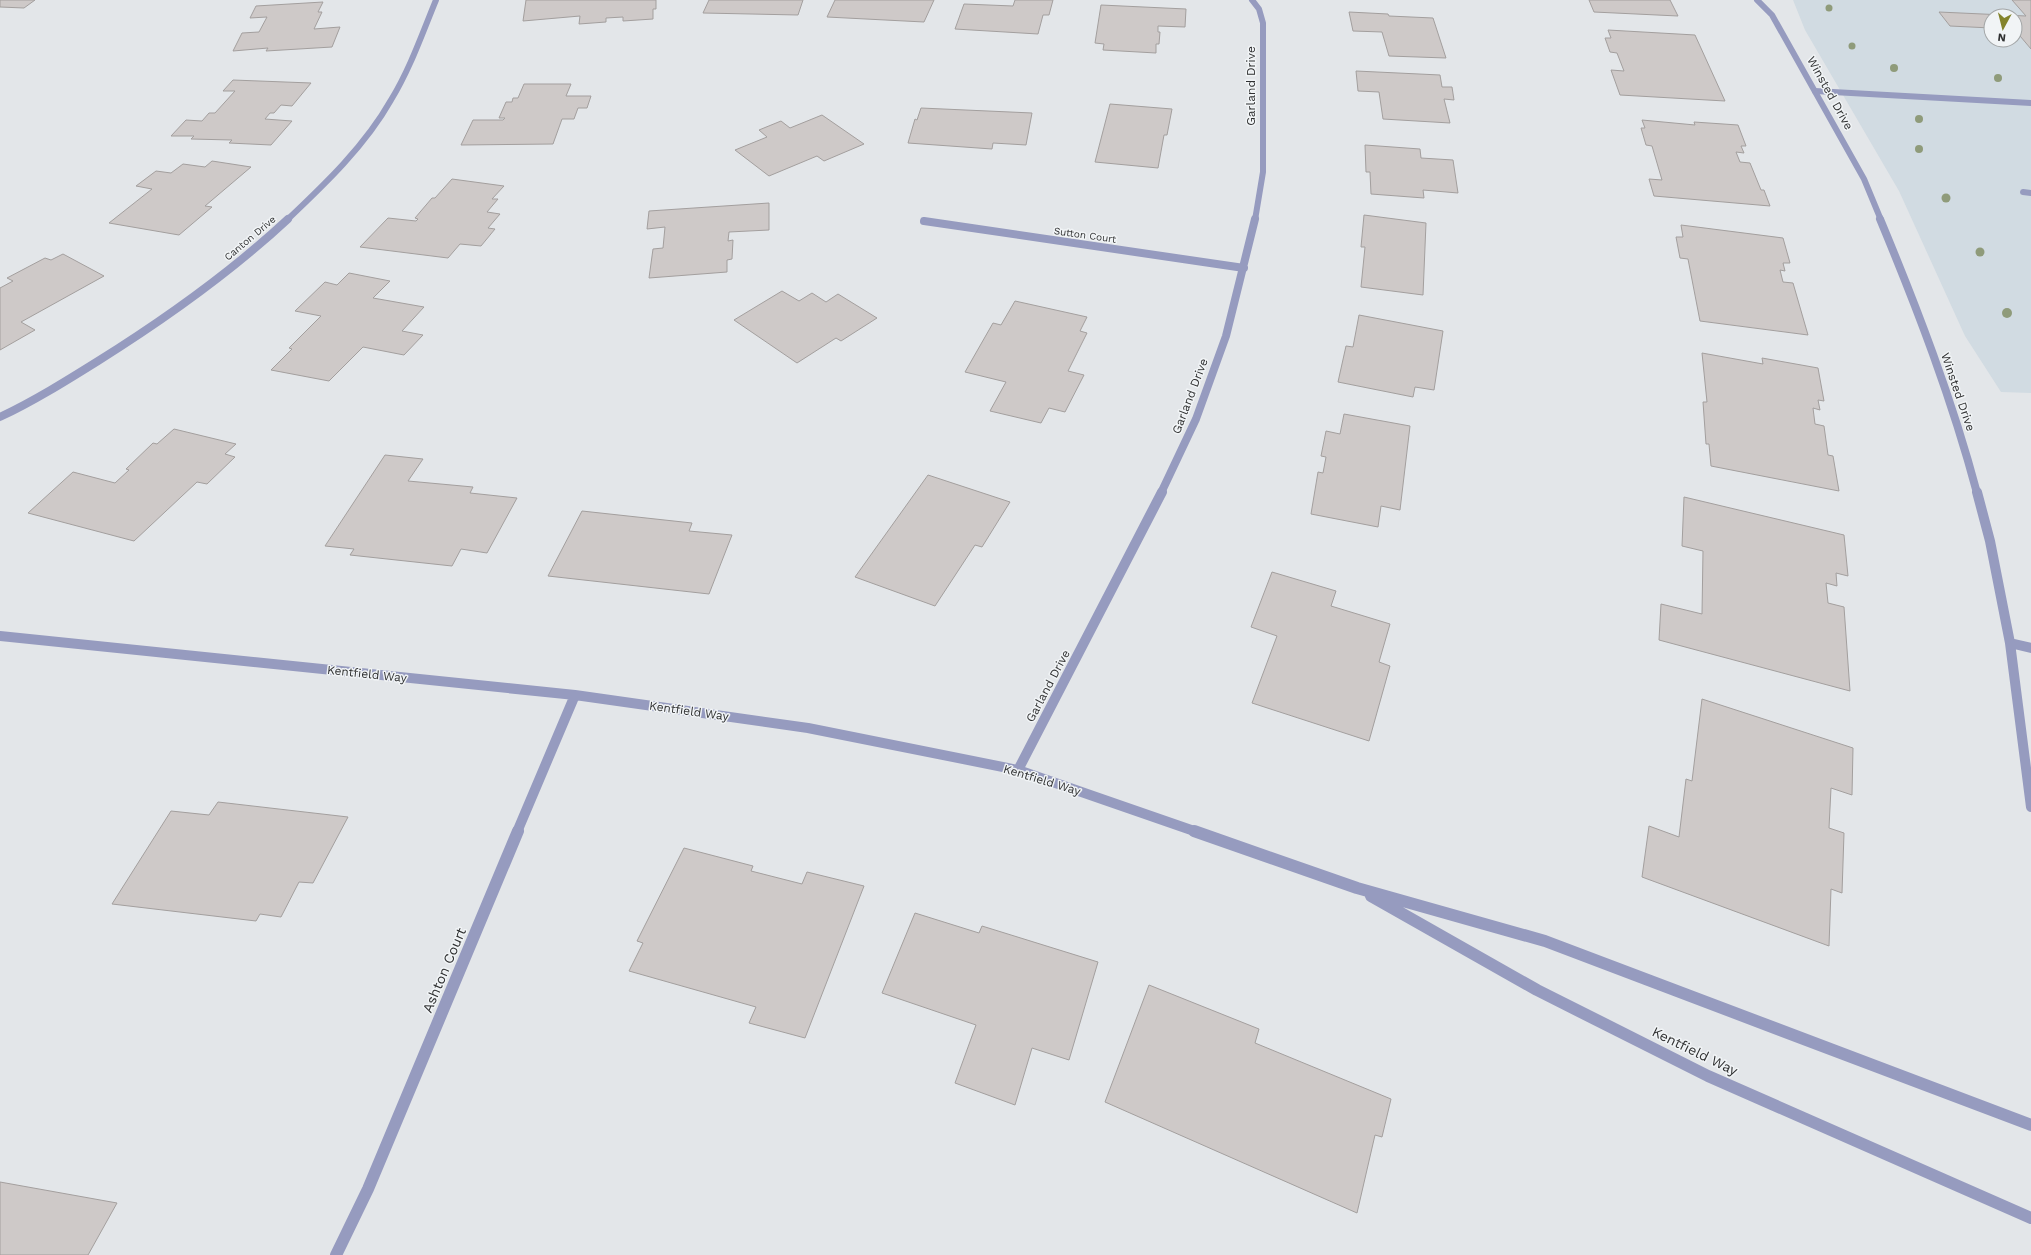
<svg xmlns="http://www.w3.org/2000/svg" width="2031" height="1255" viewBox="0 0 2031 1255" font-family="'Work Sans',sans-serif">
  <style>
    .built { fill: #d1dbe2; fill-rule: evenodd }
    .building { fill: #cec9c8; stroke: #a39f9e }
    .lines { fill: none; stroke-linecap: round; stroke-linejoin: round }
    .lane { stroke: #969bbf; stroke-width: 6 }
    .street-far3 { stroke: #969bbf; stroke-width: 6 }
    .street-far2 { stroke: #969bbf; stroke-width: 8 }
    .street-far1 { stroke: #969bbf; stroke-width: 10 }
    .street { stroke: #969bbf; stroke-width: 12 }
    .tree { fill: #8f9b7a }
    .labels { text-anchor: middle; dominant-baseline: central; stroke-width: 3; stroke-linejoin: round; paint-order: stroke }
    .far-street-label { font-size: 10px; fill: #2f3031; stroke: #f1f4f6 }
    .street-label { font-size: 12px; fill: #2f3031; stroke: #f1f4f6 }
    .near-street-label { font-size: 14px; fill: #2f3031; stroke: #f1f4f6 }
  </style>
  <rect width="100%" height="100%" fill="#e3e6e9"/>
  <path class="built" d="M1793,0H2031V393L2001,392L1965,336L1899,191L1805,30ZM1991,16H2015V40H1991Z"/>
  <path class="building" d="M0,0H35L24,8L0,7Z
    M526,0H656V9H653V19L623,21V17L606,18V22L579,24L580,16L523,21Z
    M709,0H803L798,15L703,13Z
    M835,0H934L924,22L827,17Z
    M1015,0H1053L1049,15H1043L1038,34L955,29L964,4L1013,6Z
    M1589,0H1670L1678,16L1594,12Z
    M2012,0H2031V49L2015,30V16H1991V28L1950,26L1939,12L2026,16Z
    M323,2L318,12H322L314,29L340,27L332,47L266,51L268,48L233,51L242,33L259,32L267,17L250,18L256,6Z
    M1101,5L1186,9L1185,27L1158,26V32H1160L1159,44H1156V53L1103,50L1104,44L1095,43Z
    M1349,12L1388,14L1389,16L1433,18L1446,58L1389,56L1382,32L1353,31Z
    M1608,30L1695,35L1725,101L1620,95L1611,70L1624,71L1617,53L1610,52L1605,38H1611Z
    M1356,71L1440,75L1442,87H1452L1454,100L1444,99L1450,123L1383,119L1379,92L1358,91Z
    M233,80L311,83L292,106L281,105L274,113H270L265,119L292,121L271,145L229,143L232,140L191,139L194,136H171L186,120L202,121L209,113H215L235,91H223Z
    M524,84H571L566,96H591L587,108H578L574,119H562L553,144L461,145L473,120H503L505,118H499L506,102H512L513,98H518Z
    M1110,104L1172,109L1167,135H1164L1158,168L1095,162Z
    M921,108L1032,113L1026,145L993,143L992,149L908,143L915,119L917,120Z
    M822,115L864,144L824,161L817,156L769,176L735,150L767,137L759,130L781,121L790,128Z
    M1642,120L1695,125L1694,122L1738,125L1746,146H1741L1744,153L1736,152L1740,162L1750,163L1761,190H1764L1770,206L1654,196L1649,179L1662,180L1652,146L1646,145L1641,128H1645Z
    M1365,145L1420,149L1421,158L1453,160L1458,193L1423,190L1424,198L1371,194L1370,172H1366Z
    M212,161L251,167L205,206L212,207L179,235L109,223L152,189L136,186L156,171L171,173L183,164L205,167Z
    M452,179L504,186L492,199H498L487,212L500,214L488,228L495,229L481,246L460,244L448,258L360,247L388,218L416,221L418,219L415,218L432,198H435Z
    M769,203V230L729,232L728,241L733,240L732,259L727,260V272L649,278L653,249L663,248L665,227L647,229L649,211Z
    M1364,215L1426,223L1423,295L1361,287L1365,247H1361Z
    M1681,225L1783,238L1790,263H1783L1785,271L1780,270L1783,282L1793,283L1808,335L1700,321L1688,259L1680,258L1676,237H1683Z
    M63,254L104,276L21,322L35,330L0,350V288L13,281L7,278L45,258L51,260Z
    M349,273L390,281L373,298L424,307L402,331L423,335L404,355L363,347L329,381L271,370L292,349L289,348L321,316L295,311L325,282L337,285Z
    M782,291L799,301L812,293L826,302L838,294L877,318L841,341L836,338L797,363L734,320Z
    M1015,301L1087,317L1080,331L1087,333L1068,371L1084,375L1065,412L1049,408L1041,423L990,411L1006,382L965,372L993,323L1001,325Z
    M1359,315L1443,331L1434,390L1415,387L1413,397L1338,382L1346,346L1353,347Z
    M1702,353L1763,364L1762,358L1818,368L1824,401L1818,400L1820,410L1813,408L1815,424L1824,426L1828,455L1833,456L1839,491L1711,466L1709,444H1706L1703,402H1707Z
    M1344,414L1410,426L1400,510L1381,506L1378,527L1311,514L1318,472L1323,473L1326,457L1321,456L1326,431L1340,434Z
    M174,429L236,444L225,454L235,457L207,484L197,482L134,541L28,513L73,472L115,483L129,470L126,469L153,443L157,444Z
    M385,455L423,459L408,481L473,487L470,493L517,498L487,553L461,549L452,566L350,555L354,549L325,546Z
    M928,475L1010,502L982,547L975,545L935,606L855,577Z
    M1684,497L1844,535L1848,576L1836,573L1837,586L1826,583L1828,603L1844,607L1850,691L1659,640L1661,604L1702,614L1703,551L1682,546Z
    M582,511L692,523L689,531L732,535L709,594L548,576Z
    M1272,572L1336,591L1331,606L1390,624L1379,662L1390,666L1369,741L1252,703L1277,636L1251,627Z
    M1702,699L1853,748L1852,795L1831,788L1829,828L1844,833L1842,893L1831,889L1829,946L1642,877L1649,826L1679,837L1686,779L1692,781Z
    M218,802L348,817L313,883L299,882L281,917L260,914L256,921L112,904L171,811L209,815Z
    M684,848L753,866L751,871L802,884L807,872L864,886L805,1038L749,1023L756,1007L629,971L643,943L637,941Z
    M915,913L979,933L982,926L1098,962L1069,1060L1032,1048L1015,1105L955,1083L976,1025L882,993Z
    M1149,985L1259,1029L1255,1043L1391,1099L1382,1137L1375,1135L1357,1213L1105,1102Z
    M0,1182L117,1203L88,1255H0Z"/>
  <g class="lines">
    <path class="lane" d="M1815,91L2031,103
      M2023,192L2031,193"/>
    <path class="street-far3" d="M1252,0L1259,9L1263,23V172L1255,220
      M1757,0L1772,15L1864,179L1881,220
      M287,220C325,184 365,146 391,100C410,69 422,34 436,0"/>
    <path class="street-far2" d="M1880,219C1917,308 1952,399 1977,493
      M924,221L1244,268
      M0,417C34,401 66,381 98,361C165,319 230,273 288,219
      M1161,493L1196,419L1226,336L1255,219"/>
    <path class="street-far1" d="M1977,492L1990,541L2010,643L2031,807
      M0,636L575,695L808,728L1018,770L1197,832
      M2010,643L2031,648
      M1018,770L1162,492
      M517,832L575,695"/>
    <path class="street" d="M1194,831L1357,888L1545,941L2031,1125
      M1371,896L1537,990L1708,1076L2031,1218
      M336,1255L368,1189L518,831"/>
  </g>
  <g class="tree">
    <circle cx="1829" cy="8" r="3.5"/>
    <circle cx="1852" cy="46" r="3.5"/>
    <circle cx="1894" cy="68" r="4"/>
    <circle cx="1998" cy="78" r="4"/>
    <circle cx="1919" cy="119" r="4"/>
    <circle cx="1919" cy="149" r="4"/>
    <circle cx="1946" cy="198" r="4.5"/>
    <circle cx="1980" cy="252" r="4.5"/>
    <circle cx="2007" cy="313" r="5"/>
  </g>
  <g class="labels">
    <g class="far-street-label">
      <text transform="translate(1085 235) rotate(8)">Sutton Court</text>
      <text transform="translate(250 238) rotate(-40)">Canton Drive</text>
    </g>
    <g class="street-label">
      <text transform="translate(1251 86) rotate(-90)">Garland Drive</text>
      <text transform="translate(1830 93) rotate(61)">Winsted Drive</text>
      <text transform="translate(1958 392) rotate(71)">Winsted Drive</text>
      <text transform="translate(1190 396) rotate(-69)">Garland Drive</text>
      <text transform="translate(367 674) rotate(6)">Kentfield Way</text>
      <text transform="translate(1048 686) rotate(-62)">Garland Drive</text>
      <text transform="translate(689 711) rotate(8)">Kentfield Way</text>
      <text transform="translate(1042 780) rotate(17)">Kentfield Way</text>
    </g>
    <g class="near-street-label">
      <text transform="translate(444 970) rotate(-67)">Ashton Court</text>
      <text transform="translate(1695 1051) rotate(26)">Kentfield Way</text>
    </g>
  </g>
  <g transform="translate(2003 28) rotate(187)"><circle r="19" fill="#f1f4f6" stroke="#a3a6a7"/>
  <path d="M0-3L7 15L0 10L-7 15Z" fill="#83832c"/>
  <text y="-6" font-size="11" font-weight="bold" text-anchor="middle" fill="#2f3031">N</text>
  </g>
</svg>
